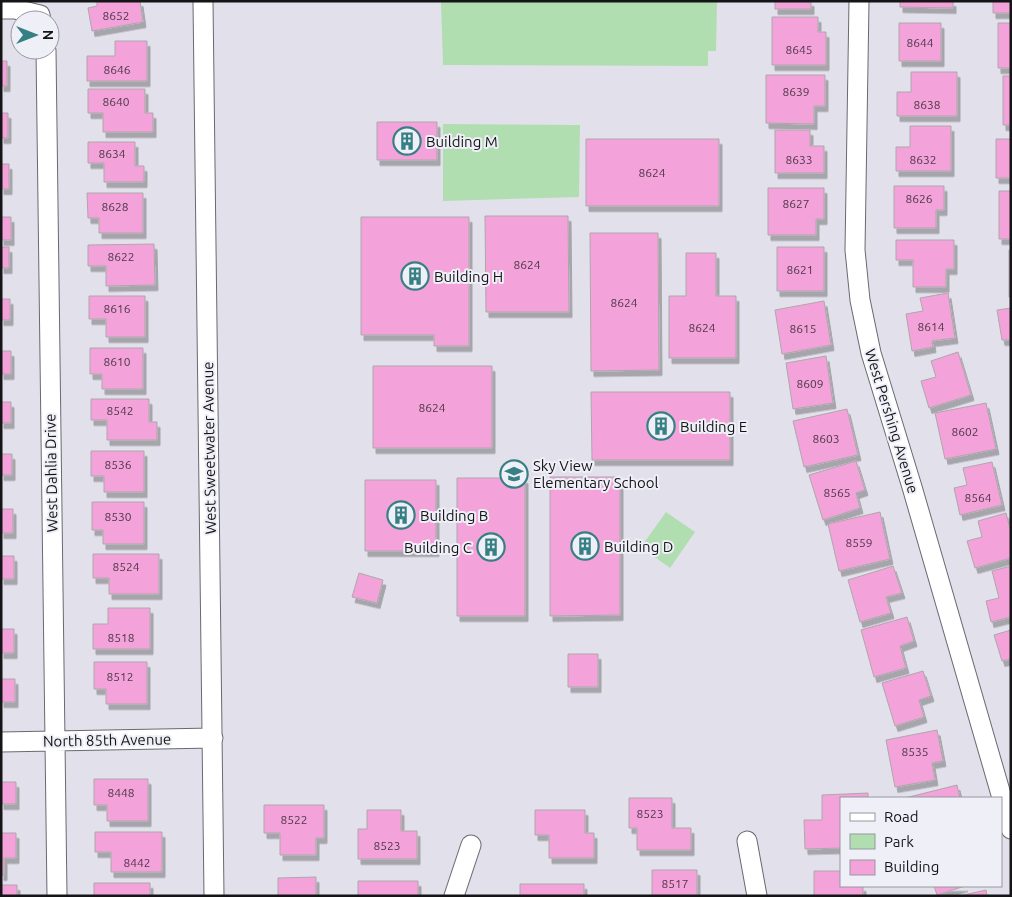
<svg xmlns="http://www.w3.org/2000/svg" width="1012" height="897" viewBox="0 0 1012 897" font-family="Ubuntu,sans-serif">
  <style>
    .green { fill: #b0deb1 }
    .building { fill: #f3a2da; stroke: #afa6ab; filter: url(#shadow) }
    .lines { fill: none; stroke-linecap: round; stroke-linejoin: round }
    .minor-casing { stroke: #6a6971; stroke-width: 21 }
    .minor { stroke: #fff; stroke-width: 19 }
    .labels { text-anchor: middle; dominant-baseline: central; stroke-width: 4; stroke-linejoin: round; paint-order: stroke }
    .number-label { font-size: 12px; fill: #4c3848 }
    .poi-label { font-size: 15px; fill: #151518; stroke: #efeff8; text-anchor: start }
    .street-label { font-size: 15px; fill: #151518; stroke: #efeff8 }
  </style>
  <defs>
    <filter id="shadow"><feDropShadow dx="3" dy="5.5" stdDeviation="0" flood-color="#0004"/></filter>
  </defs>
  <rect width="100%" height="100%" fill="#e2e1eb"/>
  <path class="green" d="M441,1H717L716,51H708V66L443,65Z
    M443,124L580,125L579,197L443,201Z
    M666,512L695,532L670,568L641,547Z"/>
  <path class="building" d="M97,1H140L143,22L92,31L88,8L97,6Z
    M775,1H811V9H775Z
    M900,1H953V8L900,7Z
    M993,1H1011V13H993Z
    M772,17H818V32H826V65H772Z
    M899,23H941V61H899Z
    M998,23H1011V68H998Z
    M115,41H147V81H87V56H115Z
    M1,61H7V86H1Z
    M911,72H957V116H897V92H911Z
    M766,75H825V106H814V124L766,123Z
    M1003,76H1011V125H1003Z
    M88,89H145V113H153V132H103V113H88Z
    M1,113H8V138H1Z
    M377,122H437V160H377Z
    M910,126H951V171H896V147H910Z
    M775,130H810V146H824V173H775Z
    M586,139H719V206H586Z
    M996,139H1011V178H996Z
    M88,142H135V166H144V182H104V163H88Z
    M1,164H9V189H1Z
    M894,186H944V210H936V228H894Z
    M768,188H824V219H816V235H768Z
    M999,191H1011V239H999Z
    M87,193H143V233H99V218H88Z
    M485,216H568L569,312H486Z
    M1,217H11V240H1Z
    M361,217H469V346H434V335H361Z
    M590,233H658L659,370L591,371Z
    M896,240H954V269H946V287H913V260H896Z
    M154,244L155,285L106,286V266H88V245Z
    M1,247H9V268H1Z
    M777,247H824V291H777Z
    M1009,250H1011V297H1009Z
    M686,253H716V296H736V358H669V296H686Z
    M948,293L955,338L932,341L933,347L912,351L906,314L923,311L920,298Z
    M89,296H145V337H106V319H89Z
    M1,299H10V320H1Z
    M824,301L831,345L782,354L775,310Z
    M1011,308V340H1002L997,310Z
    M90,348H143V389H102V374H90Z
    M1,351H11V374H1Z
    M958,352L971,395L929,408L921,381L936,377L931,361Z
    M826,356L833,403L793,409L786,363Z
    M373,366H492V448H373Z
    M591,392H730V460H592Z
    M91,399H149V422H157V440H107V420H91Z
    M1,402H11V423H1Z
    M986,403L996,449L945,459L935,413Z
    M847,409L858,455L804,467L793,421Z
    M91,451H144V492H104V476H91Z
    M1,454H12V475H1Z
    M856,461L865,490L856,493L860,508L823,520L809,475Z
    M992,462L1002,505L960,515L954,488L967,485L963,468Z
    M550,477H620V615L550,616Z
    M457,478H525V616H457Z
    M365,480H436V551H365Z
    M92,502H144V544H103V530H92Z
    M1,509H13V533H1Z
    M880,512L890,559L839,571L828,524Z
    M1006,513L1011,532V558L975,568L967,541L982,537L978,521Z
    M93,554H159V594H109V578H93Z
    M1,556H14V579H1Z
    M893,566L902,593L886,597L891,613L860,622L848,580Z
    M1011,566V617L991,622L986,601L999,598L992,571Z
    M359,573L383,580L377,603L352,597Z
    M108,608H150V649H93V624H108Z
    M907,617L914,641L900,646L906,668L874,677L861,630Z
    M1,629H14V653H1Z
    M1011,630V659L1002,661L994,635Z
    M568,654H598V687H568Z
    M94,662H147V704H106V689H94Z
    M923,671L931,696L919,700L924,717L895,726L882,683Z
    M1,679H15V702H1Z
    M937,730L943,761L932,763L935,780L895,787L886,740Z
    M94,779H148V821H107V805H94Z
    M1,782H16V804H1Z
    M957,785L960,798H905Z
    M868,793V798H841V848L805,849L804,820H822V795Z
    M629,798H672V828H691V850H637V828H629Z
    M264,805H324V838H316V855H280V833H264Z
    M367,810H401V831H417V859H358V829H367Z
    M535,810H585V833H594V858H549V835H535Z
    M95,832H162V872H111V852H95Z
    M1,833H16V858H4V875H1Z
    M652,870H697V896H652Z
    M814,871H841V886H863V896H814Z
    M316,877V896H278V878Z
    M358,881H418V896H358Z
    M94,883H150V896H94Z
    M520,884H584V896H520Z
    M1,885H17V896H1Z
    M934,886H965L937,895Z
    M986,890L987,896H959Z"/>
  <g class="lines">
    <g class="minor-casing">
      <path id="minor" d="M203,1L214,896
        M859,1L855,250L860,300L871,353L912,487L1011,829
        M1,9H15L40,15L41,20
        M46,50L57,896
        M1,742L213,738
        M747,841L757,896
        M454,896L471,845"/>
    </g>
    <use href="#minor" class="minor"/>
  </g>
  <defs>
    <g id="building-ring" transform="scale(1.4375)"><circle r="9.5" fill="#efeff8" stroke="#367f82" stroke-width="1.5"/><path d="M-4-6H4V6H1V3H-1V6H-4ZM-2.5-4.3h1.7v1.8h-1.7ZM.8-4.3h1.7v1.8H.8ZM-2.5-1h1.7V.8h-1.7ZM.8-1h1.7V.8H.8Z" fill="#367f82"/></g>
    <g id="school-ring" transform="scale(1.4375)"><circle r="9.5" fill="#efeff8" stroke="#367f82" stroke-width="1.5"/><path d="M0-5L7-2L0 1L-7-2ZM-4 1L0 2.5L4 1V4Q0 6-4 4Z" fill="#367f82"/></g>
  </defs>
  <g fill-rule="evenodd">
    <use href="#building-ring" x="407" y="141"/>
    <use href="#building-ring" x="415" y="276"/>
    <use href="#building-ring" x="661" y="426"/>
    <use href="#school-ring" x="514" y="474"/>
    <use href="#building-ring" x="401" y="515"/>
    <use href="#building-ring" x="585" y="546"/>
    <use href="#building-ring" x="491" y="547"/>
  </g>
  <g class="labels">
    <g class="number-label">
      <text x="116" y="15">8652</text>
      <text x="920" y="42">8644</text>
      <text x="799" y="49">8645</text>
      <text x="117" y="69">8646</text>
      <text x="796" y="91">8639</text>
      <text x="116" y="101">8640</text>
      <text x="927" y="104">8638</text>
      <text x="112" y="153">8634</text>
      <text x="799" y="159">8633</text>
      <text x="923" y="159">8632</text>
      <text x="652" y="172">8624</text>
      <text x="919" y="198">8626</text>
      <text x="796" y="203">8627</text>
      <text x="115" y="206">8628</text>
      <text x="121" y="256">8622</text>
      <text x="527" y="264">8624</text>
      <text x="800" y="269">8621</text>
      <text x="624" y="302">8624</text>
      <text x="117" y="308">8616</text>
      <text x="931" y="326">8614</text>
      <text x="702" y="327">8624</text>
      <text x="803" y="328">8615</text>
      <text x="117" y="361">8610</text>
      <text x="810" y="383">8609</text>
      <text x="432" y="407">8624</text>
      <text x="120" y="410">8542</text>
      <text x="965" y="431">8602</text>
      <text x="826" y="438">8603</text>
      <text x="118" y="464">8536</text>
      <text x="837" y="492">8565</text>
      <text x="978" y="497">8564</text>
      <text x="118" y="516">8530</text>
      <text x="859" y="542">8559</text>
      <text x="126" y="566">8524</text>
      <text x="121" y="637">8518</text>
      <text x="120" y="676">8512</text>
      <text x="915" y="751">8535</text>
      <text x="121" y="792">8448</text>
      <text x="650" y="813">8523</text>
      <text x="294" y="819">8522</text>
      <text x="387" y="845">8523</text>
      <text x="137" y="862">8442</text>
      <text x="675" y="883">8517</text>
    </g>
    <g class="poi-label">
      <text x="426" y="141">Building M</text>
      <text x="434" y="276">Building H</text>
      <text x="680" y="426">Building E</text>
      <text x="533" y="465">Sky View<tspan x="533" dy="17">Elementary School</tspan></text>
      <text x="420" y="515">Building B</text>
      <text x="604" y="546">Building D</text>
      <text x="472" y="547" text-anchor="end">Building C</text>
    </g>
    <g class="street-label">
      <text transform="translate(892 421) rotate(73)">West Pershing Avenue</text>
      <text transform="translate(209 448) rotate(-91)">West Sweetwater Avenue</text>
      <text transform="translate(51 473) rotate(-91)">West Dahlia Drive</text>
      <text transform="translate(107 740) rotate(-1)">North 85th Avenue</text>
    </g>
  </g>
  <rect width="1012" height="897" fill="none" stroke="#151518" stroke-width="5"/>
  <rect x="840" y="797" width="162" height="90" fill="#efeff8" stroke="#98989e"/>
  <rect x="850" y="813" width="25" height="8" fill="#ffffff" stroke="#98989e"/>
  <text x="884" y="822" font-size="15" fill="#151518">Road</text>
  <rect x="850" y="834" width="25" height="15" fill="#b0deb1" stroke="#98989e"/>
  <text x="884" y="847" font-size="15" fill="#151518">Park</text>
  <rect x="850" y="860" width="25" height="15" fill="#f3a2da" stroke="#98989e"/>
  <text x="884" y="872" font-size="15" fill="#151518">Building</text>
  <g transform="translate(35 35) rotate(90)"><circle r="24" fill="#efeff8" stroke="#98989e"/>
  <path d="M0-4L9 19L0 12L-9 19Z" fill="#367f82"/>
  <text y="-8" font-size="14" font-weight="bold" text-anchor="middle" fill="#151518">N</text>
  </g>
</svg>
